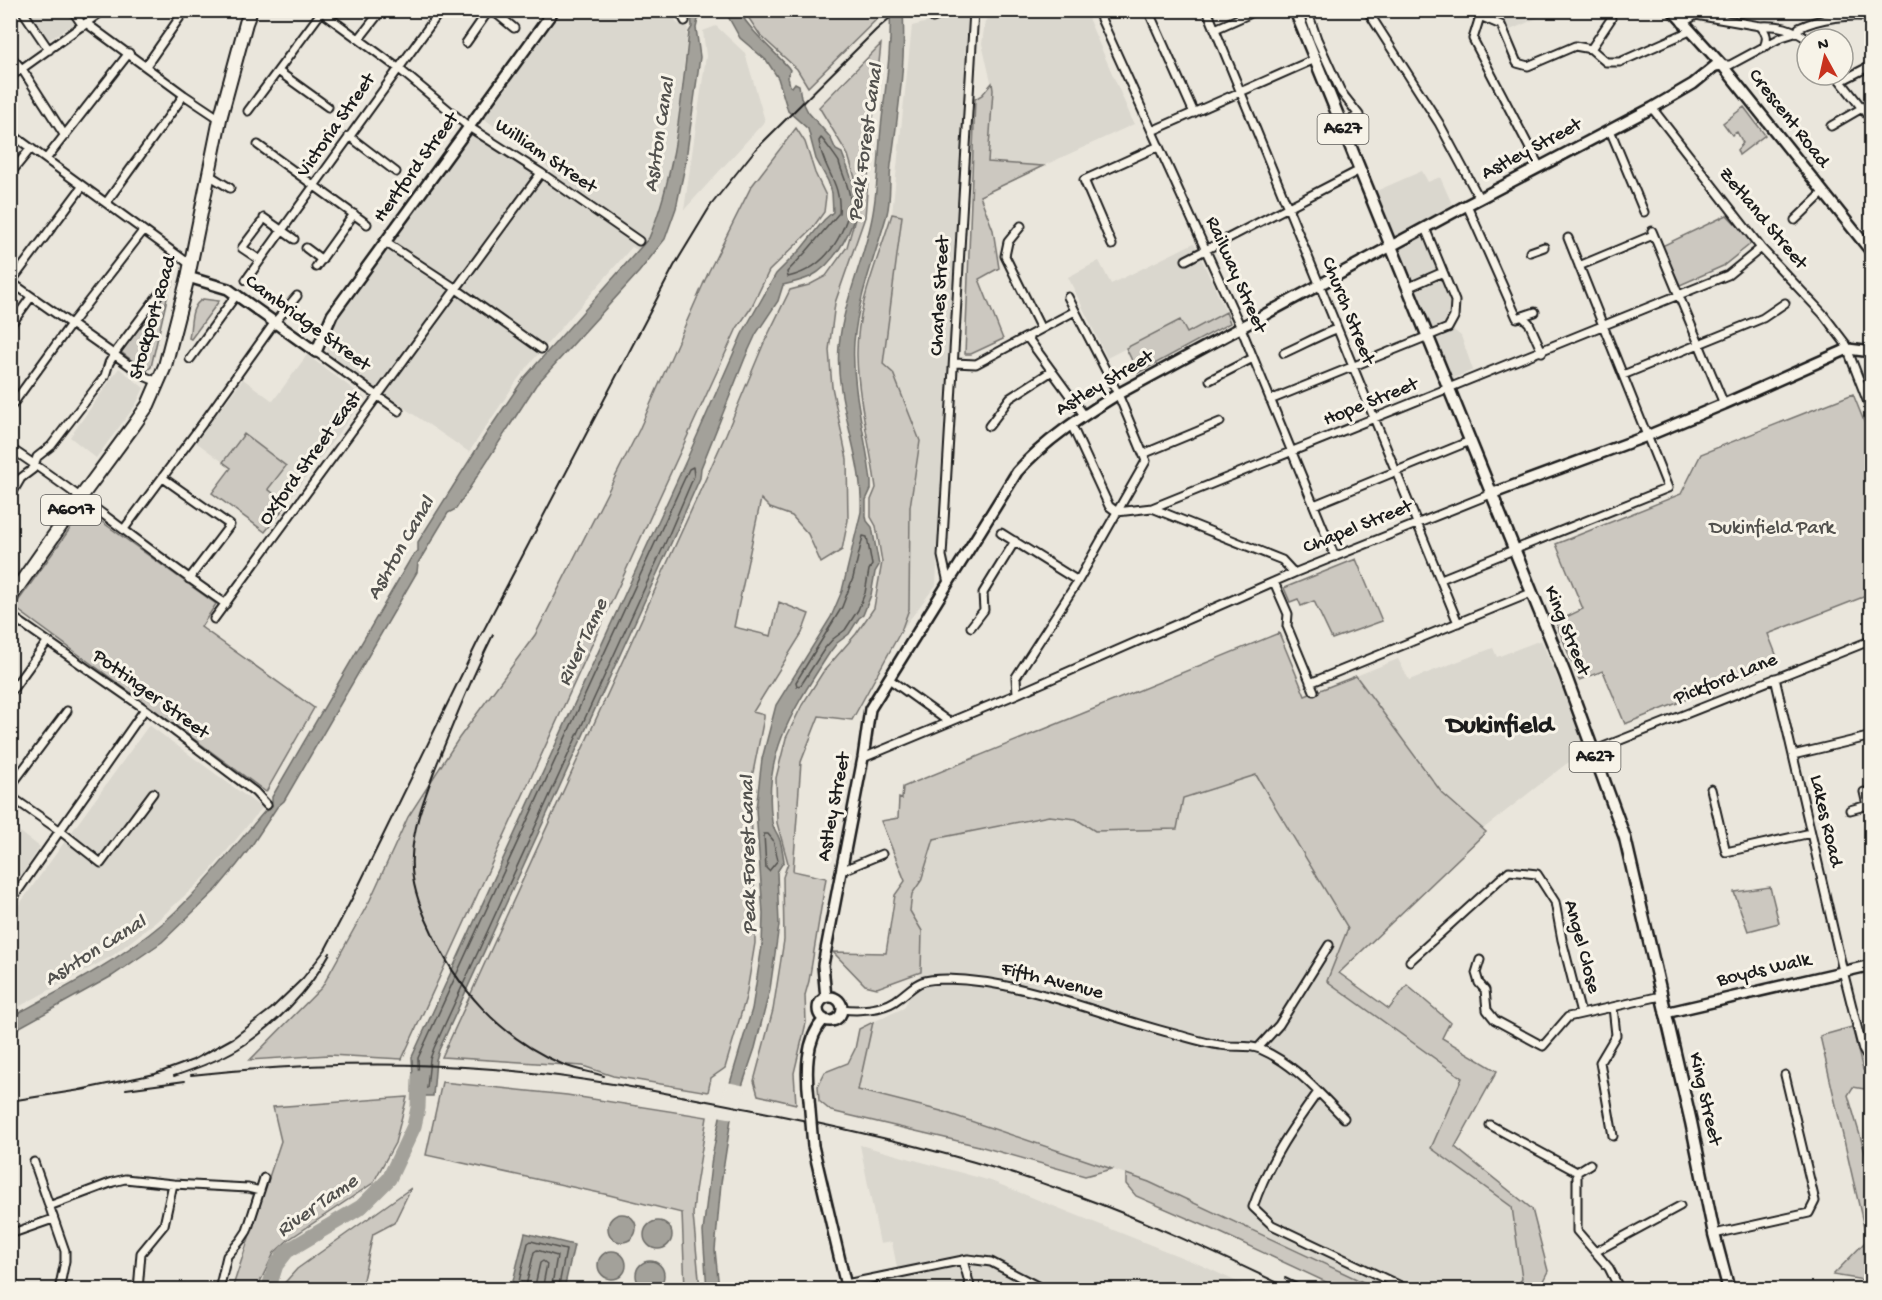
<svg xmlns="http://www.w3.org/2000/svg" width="1882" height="1300" viewBox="0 0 1882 1300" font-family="'Gochi Hand',sans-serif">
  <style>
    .built { fill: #dad7ce }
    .green { fill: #ccc8c0; stroke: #74726e; stroke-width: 1.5 }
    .water { fill: #a3a19a; stroke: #6d6c68; stroke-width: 1.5 }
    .pier { fill: #eae6dc }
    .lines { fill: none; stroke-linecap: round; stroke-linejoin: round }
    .shore { stroke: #52514e; stroke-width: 1.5 }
    .river { stroke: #a3a19a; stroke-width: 15 }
    .street-casing { stroke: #1c1c1c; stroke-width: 11 }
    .secondary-casing { stroke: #1c1c1c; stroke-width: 14 }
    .primary-casing { stroke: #1c1c1c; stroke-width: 15 }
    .highway-casing { stroke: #1c1c1c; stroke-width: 16 }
    .street { stroke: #f7f3e8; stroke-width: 7 }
    .secondary { stroke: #f7f3e8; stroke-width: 9 }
    .primary { stroke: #f7f3e8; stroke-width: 10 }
    .highway { stroke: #f7f3e8; stroke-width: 12 }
    .rail { stroke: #1c1c1c; stroke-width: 2 }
    .secondary-bridge-casing { stroke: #1c1c1c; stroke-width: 14; stroke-linecap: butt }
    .secondary-bridge { stroke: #f7f3e8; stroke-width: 9 }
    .labels { text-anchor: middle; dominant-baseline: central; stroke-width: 6; stroke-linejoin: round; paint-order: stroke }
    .shield { fill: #f7f3e8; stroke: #5e5c59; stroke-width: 1.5 }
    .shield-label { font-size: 18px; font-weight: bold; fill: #1c1c1c }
    .street-label { font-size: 20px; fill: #1c1c1c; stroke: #f7f3e8 }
    .park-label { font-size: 20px; fill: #51504d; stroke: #f7f3e8 }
    .water-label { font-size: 21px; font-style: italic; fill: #52514e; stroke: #f7f3e8 }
    .district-label { font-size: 26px; font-weight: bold; fill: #1c1c1c; stroke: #f7f3e8 }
  </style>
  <rect width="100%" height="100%" fill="#eae6dc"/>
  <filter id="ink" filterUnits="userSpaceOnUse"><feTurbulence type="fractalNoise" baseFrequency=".0167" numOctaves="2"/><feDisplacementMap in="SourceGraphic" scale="12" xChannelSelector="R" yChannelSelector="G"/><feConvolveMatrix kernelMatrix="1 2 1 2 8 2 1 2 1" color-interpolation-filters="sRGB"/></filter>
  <g filter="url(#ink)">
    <path class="built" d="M27,11H94L47,41Z
      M560,11H670L678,24L688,27L679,113L669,172L659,215L649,239L639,251L632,247L533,360L518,379L469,452L326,355L338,317L398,237L396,235L472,132L545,182L553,171L482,117Z
      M1000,11H1085L1134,124L1043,166L988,163L993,90L982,44L985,21Z
      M1500,11H1553L1508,31Z
      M968,12L936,585L901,631L909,609L910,507L920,441L883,364L902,216L892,214L912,26Z
      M716,26L745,53L765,121L684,210L706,56L703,31Z
      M1422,171L1428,182L1440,177L1452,204L1420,224L1449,300V313L1445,323L1461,336L1473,370L1450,380L1374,192Z
      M1194,243L1226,312L1187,333L1180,320L1107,358L1068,277L1099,261L1111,284Z
      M307,355L365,398L265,532L212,493L231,468L196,442L243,379L273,401Z
      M119,368L144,388L135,406L96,458L70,437Z
      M1541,640L1590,753L1566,764L1483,829L1442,793L1356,676L1398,659L1409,680L1493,648L1497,657Z
      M149,725L262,808L206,876L157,921L112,956L11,1011V916Z
      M1256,774L1348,928L1327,981L1462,1078L1431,1148L1512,1207L1522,1279L1514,1289H1378L1149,1182L941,1111L858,1090L873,1022L904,1008L921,972L922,931L910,912L912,894L921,881L934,839L1049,816L1076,819L1095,831L1183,798Z
      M11,825L40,847L11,891Z
      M860,1145L991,1181L1201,1265L1252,1289H868L869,1285L899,1278L892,1242L880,1244Z"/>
    <path class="green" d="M883,10V13L808,87L797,69L760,35L744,11Z
      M881,44L872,128L865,217L835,303L829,350L832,387L847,459L848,520L842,550L821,563L808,534L792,516L770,508L761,499L734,627L771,636L779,602L809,614L802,633L753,712L764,715V718L750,787L754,881L755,943L746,997L725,1068L711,1078L708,1092L613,1076L583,1066L442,1057L726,434L763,345L790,290L809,285L826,276L847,247L861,198L848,155L819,107Z
      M992,83L993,90L988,162L1043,166L980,196L993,230L999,268L979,279L1003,339L971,354H965L975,99L982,95Z
      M1744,107L1765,135L1739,155L1737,150L1743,143L1737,132L1732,135L1723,123Z
      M796,128L805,142L815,173L826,196L824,212L811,230L769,271L751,308L737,328L402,1059L329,1055L250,1060L322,987L370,900L408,817L459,738L535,635L639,430L709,271L751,187Z
      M892,214L902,216L883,364L893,373L920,441L910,507L909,609L901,631L852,720L819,716L801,762L793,871L826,878L809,981L805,995L806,1023L794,1073L796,1104L758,1095L754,1081L773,1010L784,940L783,877L788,863L777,823L776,778L786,738L802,705L823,672L856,634L874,608L882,562L876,526L871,517V500L876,488C870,444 858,401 857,356C856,307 878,260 892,214Z
      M1727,215L1753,242L1723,266L1680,285L1662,246Z
      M165,292L168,294L151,367L146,371L121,352Z
      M203,299L219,301L191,339L189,338C192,324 189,306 203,299Z
      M1226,312L1230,323L1138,373L1126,348L1180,320L1187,333Z
      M1853,394L1871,439V594L1768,634L1779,662L1625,724L1603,671L1579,680L1556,622L1583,609L1556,544L1681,494L1701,454Z
      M244,434L286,466L268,489L287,504L265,532L212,493L231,468L223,462Z
      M84,509L216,604L201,627L314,708L266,792L14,607Z
      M1356,559L1382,621L1332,639L1314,601L1301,606L1298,599L1290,602L1284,588Z
      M1279,633L1305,696L1356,676L1442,793L1486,832L1339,973L1389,1009L1407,985L1450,1022L1442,1038L1497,1071L1455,1147L1532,1209L1548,1271L1539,1289H1514L1522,1279L1512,1207L1431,1148L1462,1078L1327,981L1348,928L1256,775L1183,798L1177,829L1095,831L1076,819L1049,816L934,839L921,881L912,894L910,911L922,931L921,972L877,988L865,985L833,952L886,953L895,895L905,881L881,821L898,818L899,798L902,799L903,787Z
      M1770,887L1779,923L1748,931L1734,892Z
      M873,1022L858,1090L941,1111L1112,1169L1085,1176L979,1146L831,1111L819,1101L818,1086L825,1072L848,1063L855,1049L859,1029Z
      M1852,1027L1863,1070L1871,1075V1090L1853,1087L1848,1095L1869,1166L1871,1167L1872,1279L1870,1281L1833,1275L1867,1240L1820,1036Z
      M442,1082L567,1095L707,1117L695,1191L693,1215L700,1289H685L682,1213L609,1195L426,1155Z
      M407,1097L395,1143L373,1183L288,1240L274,1253L259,1284V1289H232L281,1141L273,1107Z
      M1126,1174L1149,1182L1378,1289H1341L1219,1232L1136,1196L1126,1184Z
      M411,1188L394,1223L373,1234L361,1289H279L297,1269Z"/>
    <path class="water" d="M691,11H700L696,28L700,57L685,166L676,208L665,239L639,272L536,385L456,509L448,513L418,563L417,572L284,801L277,807L250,848L237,865L217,889L162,942L112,976L11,1032V1017C63,989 117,962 163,923C201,890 232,849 265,811L269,810L272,805V797L411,558L418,551V542L486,434L524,378L649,238C676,174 681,101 689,32L692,27Z
      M725,11H739C752,33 771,48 788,67L790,70L788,77L790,86L792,87L795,83L799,85L801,98L808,112L830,137L836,150L842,153C847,167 855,184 856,198C859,224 834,265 810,277C803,280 792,283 783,285L778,301L756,334L745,358L701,468L700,478L672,541L439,1050L436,1060L433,1096H414L412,1057L686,461L742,334L776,274L801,249L824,220L833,212L832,193L828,181L816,159L808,129L788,111L778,78L767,61L740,38Z
      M890,11H903C906,62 898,113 891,165C889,181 891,199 887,214C875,257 858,297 854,342C851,389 866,436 871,482V489L866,500V516L867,521L872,527L879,565L875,572L871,595L863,615L859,618L849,634L837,643L830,652C795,707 762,753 772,822C773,829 777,832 779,838C782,845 783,854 784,861L777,872L779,925L770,989L755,1048L731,1119L721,1183L715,1250L719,1289L707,1290L703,1232L712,1157L720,1117L752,1009L762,946L763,914L756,809L762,759L776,705L831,617L842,591L861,512C864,456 834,403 839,346C843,303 862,265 871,223C878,193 878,159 881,128C885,89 892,50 890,11Z
      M608 1228a14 14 0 1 1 28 0a14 14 0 1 1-28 0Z
      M644 1235a14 14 0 1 1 28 0a14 14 0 1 1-28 0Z
      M525,1233L574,1245L564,1289H511Z
      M598 1265a14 14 0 1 1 28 0a14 14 0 1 1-28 0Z
      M636 1275a14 14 0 1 1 28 0a14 14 0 1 1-28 0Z"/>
    <path class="pier" d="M727,1082L746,1086L734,1119L717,1116Z"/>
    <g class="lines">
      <path class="shore" d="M821,138C823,139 838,160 839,162C842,174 849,186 850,198C851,206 848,214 846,221C836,249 818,270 788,277L787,272L805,253L839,213C842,183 822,168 819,141Z
        M693,467L694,476L667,539L434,1048L430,1059L427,1088L421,1090L419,1087L418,1058L689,469Z
        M863,536L867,537L872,565L869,570L865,593L858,610L845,630L833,639L825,648L801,685L797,686L796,682L842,607L853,578Z
        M764,834H768L773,840L778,860L769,871L766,868Z
        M517,1290L528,1243L531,1241L566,1250L558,1290
        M525,1290L534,1252L537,1250L557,1256L551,1290
        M534,1290L540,1263L543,1261L547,1264L542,1290"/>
      <path class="river" d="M268,1290L276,1265L287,1251L361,1207L389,1179L414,1126L418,1108L419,1077"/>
      <g class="street-casing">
        <path id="street" d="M72,10L83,26
          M319,10L398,68L469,127L541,173L639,241
          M492,10L514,28
          M679,10L685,21
          M1097,10L1241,328L1335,557
          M1148,10L1194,113
          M1207,10L1458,623
          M1307,10L1317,39L1341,92L1359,115L1341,125
          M1367,10L1439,123L1479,198
          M1482,10L1473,39L1539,166
          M24,13L49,50
          M1480,16L1501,25L1517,63L1528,66L1575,46L1591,49L1606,62H1620L1690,31
          M933,18L951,10
          M86,23L184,95L220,119
          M1682,23L1696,15L1760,26C1779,25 1792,28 1807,39
          M1760,26C1767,33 1768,38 1764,47
          M1215,29L1249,14
          M359,39L380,12
          M466,43L489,10
          M1591,49L1611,19
          M10,56L22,69L65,136
          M1722,65H1730L1782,37L1798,32L1799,28C1819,18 1850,14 1872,17
          M146,66L185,10
          M278,71L328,107
          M1836,75L1872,121
          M10,77L104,10
          M1841,81L1872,65
          M1652,108L1761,248L1823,314L1845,343L1872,413
          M248,111L323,10
          M1831,126L1862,108
          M1610,130L1644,212
          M1152,131L1315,59
          M10,133L191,265
          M349,136L396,172
          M258,145L367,224
          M46,159L129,53
          M10,174L31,148
          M209,175L230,188
          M82,187L11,282L146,377L158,382
          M106,203L184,95
          M1467,205L1517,318L1535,312
          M264,218L294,239
          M1795,220L1823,193
          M1021,226L1008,242L1005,256L1041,329
          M1652,231L1724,404
          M385,242L455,288L541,349
          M1112,245L1084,180L1159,146
          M306,248L322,260
          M1530,252L1544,247
          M260,260L242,248L261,223
          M1186,260L1360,170
          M1579,266L1653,235
          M316,267L354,214
          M246,280L441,10
          M1407,288L1443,272
          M1068,297L1118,394L1146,461L1117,512L1109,506L1071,424
          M1523,317L1529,323L1542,352
          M10,326L31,297
          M1027,337L1084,415
          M316,352L399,411
          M1284,353C1302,345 1318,336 1336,329
          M190,359L237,294
          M954,363L976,364L1075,311
          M1623,375L1763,318L1785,303
          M1210,380L1253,358
          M1270,400L1448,328L1454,317L1455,301L1425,228
          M10,408L71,324L143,231
          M989,426L1010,398L1052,371
          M10,448C85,497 152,554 226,604
          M1143,454L1220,422
          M163,478L230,525L189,579
          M10,497L21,478L33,469L37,457L51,446L105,376L109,363L117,350L168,282
          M1314,505L1470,441
          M1152,508L1282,560L1294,573
          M124,529L203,423L275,322L297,296
          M1001,533L1078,581
          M1441,579L1668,488L1568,238
          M1274,582L1288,614L1287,626L1314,691
          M948,583L942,556L974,10
          M10,615L145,709L255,792L267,805
          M214,619L541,173
          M971,627L984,610L983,593L1015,541
          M1775,678L1843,971L1863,1050L1872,1065
          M889,679L949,722
          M1310,683L1531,593
          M10,693L47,642
          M1017,694L1016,677L1078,581L1117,512L1152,508L1728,275L1761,248
          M1593,751L1872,640
          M1793,755L1872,736
          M863,758L1017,694L1294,573L1491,494
          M10,787L67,711
          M1711,789L1726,852L1811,833
          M1864,792L1867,805
          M10,796L59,830L101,863L153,793
          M1850,810L1872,804
          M841,871L882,854
          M10,902L145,709
          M1480,960L1476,973L1479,983L1485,990L1487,1010L1495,1020L1543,1046L1568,1017L1661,996
          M1410,961L1509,871L1537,874L1555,902L1562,940L1581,1014
          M1613,1007L1616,1035L1600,1062L1613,1136
          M842,1009C858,1011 881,1010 895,1001C918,985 914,979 947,979C1026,981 1096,1014 1171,1033C1187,1037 1204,1043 1220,1045C1233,1048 1248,1044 1260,1049C1295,1064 1317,1091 1344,1118
          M1258,1048L1279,1025L1329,945
          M1318,1092C1290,1131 1269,1161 1253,1207L1272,1225L1409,1290
          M1490,1125L1577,1172V1231L1609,1268L1620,1290
          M34,1162L65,1251V1261L59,1290
          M1577,1172L1590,1164
          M49,1206L113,1182L125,1179L173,1184L248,1188L260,1191
          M10,1234L53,1219
          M1714,1234L1809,1213L1815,1201L1785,1075
          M1595,1252L1680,1206
          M963,1260L971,1290
          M846,1284L968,1259L991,1262L1045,1290
          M138,1290L141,1253L164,1225L173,1184
          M219,1290L227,1256L241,1240L247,1231L264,1178"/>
      </g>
      <g class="secondary-casing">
        <path id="secondary" d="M1672,10L1722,65L1872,253
          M188,277L228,289L316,352L332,315L554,10
          M1491,494L1647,436L1724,404L1848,349L1872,352
          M818 1009a12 12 0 1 1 24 0a12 12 0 1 1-24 0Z
          M826,998L823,965L863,758L870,709L1017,472C1045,440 1081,417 1118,394L1467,205L1652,108L1693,84L1715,66L1722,65
          M1665,1013L1872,965
          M809,1099C806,1073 805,1040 824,1019
          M813,1146L847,1290"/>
      </g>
      <g class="primary-casing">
        <path id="primary" d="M1295,10L1565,674L1625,838L1691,1122L1714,1234L1729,1290"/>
      </g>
      <g class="highway-casing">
        <path id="highway" d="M10,598L81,497L134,425L148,405L158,382L165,366L188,277L220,119L246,23L251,10"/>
      </g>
      <use href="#street" class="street"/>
      <use href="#secondary" class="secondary"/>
      <use href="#primary" class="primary"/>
      <use href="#highway" class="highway"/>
      <path class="rail" d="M493,635C471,679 453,723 435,769C425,797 413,826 412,856C410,880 419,905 429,926C455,987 501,1039 564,1065C577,1070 591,1072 604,1076
        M191,1075C291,1064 393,1061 493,1069C582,1076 671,1094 758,1111C864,1132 971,1157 1073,1194C1148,1221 1221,1256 1293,1290
        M174,1076C195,1069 218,1061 238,1049C275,1026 309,992 330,953
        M126,1089L185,1081
        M79,1090L155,1074L193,1060L233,1038L271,1009L303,978L325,950L357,889L478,641L674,266L711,205L755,150L876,30L899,10
        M10,1101L87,1089
        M1285,1278L1310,1290"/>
      <g class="secondary-bridge-casing">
        <path id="secondary-bridge" d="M809,1099L813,1146"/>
      </g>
      <use href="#secondary-bridge" class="secondary-bridge"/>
    </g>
  </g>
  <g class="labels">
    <g class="shield">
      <rect x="1317.5" y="114" width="51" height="30" rx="4.5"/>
      <rect x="41" y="495" width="60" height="30" rx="4.5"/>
      <rect x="1569.5" y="742" width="51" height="30" rx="4.5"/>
    </g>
    <g class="shield-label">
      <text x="1343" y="129">A627</text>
      <text x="71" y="510">A6017</text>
      <text x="1595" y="757">A627</text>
    </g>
    <g class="street-label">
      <text transform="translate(1788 119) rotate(52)">Crescent Road</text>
      <text transform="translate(337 126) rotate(-55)">Victoria Street</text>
      <text transform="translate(1532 150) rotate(-28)">Astley Street</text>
      <text transform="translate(545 157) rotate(34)">William Street</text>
      <text transform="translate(417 168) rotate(-54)">Hertford Street</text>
      <text transform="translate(1762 219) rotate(50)">Zetland Street</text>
      <text transform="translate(1235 275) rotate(66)">Railway Street</text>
      <text transform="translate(941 296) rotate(-87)">Charles Street</text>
      <text transform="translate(1347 311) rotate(68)">Church Street</text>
      <text transform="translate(154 318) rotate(-74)">Stockport Road</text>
      <text transform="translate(307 324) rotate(36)">Cambridge Street</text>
      <text transform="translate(1105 384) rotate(-31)">Astley Street</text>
      <text transform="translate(1371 403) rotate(-22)">Hope Street</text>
      <text transform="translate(311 459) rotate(-54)">Oxford Street East</text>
      <text transform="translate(1358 528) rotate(-22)">Chapel Street</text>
      <text transform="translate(1566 631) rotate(68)">King Street</text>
      <text transform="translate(1726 680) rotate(-22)">Pickford Lane</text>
      <text transform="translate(150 695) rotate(36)">Pottinger Street</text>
      <text transform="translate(835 807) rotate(-79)">Astley Street</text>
      <text transform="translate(1825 821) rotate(77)">Lakes Road</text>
      <text transform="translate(1581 947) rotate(75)">Angel Close</text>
      <text transform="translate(1764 971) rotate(-13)">Boyds Walk</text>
      <text transform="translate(1052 982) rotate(14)">Fifth Avenue</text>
      <text transform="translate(1704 1099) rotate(77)">King Street</text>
    </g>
    <g class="park-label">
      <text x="1772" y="529">Dukinfield Park</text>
    </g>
    <g class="water-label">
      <text transform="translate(661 135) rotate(-81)">Ashton Canal</text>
      <text transform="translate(867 143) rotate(-82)">Peak Forest Canal</text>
      <text transform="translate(402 549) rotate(-60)">Ashton Canal</text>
      <text transform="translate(584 643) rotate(-65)">River Tame</text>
      <text transform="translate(750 855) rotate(-91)">Peak Forest Canal</text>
      <text transform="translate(96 952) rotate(-32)">Ashton Canal</text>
      <text transform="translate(318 1207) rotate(-35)">River Tame</text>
    </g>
    <g class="district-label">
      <text x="1500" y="727">Dukinfield</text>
    </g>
  </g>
  <rect width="1882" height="1300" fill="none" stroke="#f7f3e8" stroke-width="36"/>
  <rect x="18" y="18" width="1846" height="1264" fill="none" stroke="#1c1c1c" stroke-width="2" filter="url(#ink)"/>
  <g transform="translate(1825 57) rotate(352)"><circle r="28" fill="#f7f3e8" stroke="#9f9d96" stroke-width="1.5"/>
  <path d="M0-4.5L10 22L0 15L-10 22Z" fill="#c8321e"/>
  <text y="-9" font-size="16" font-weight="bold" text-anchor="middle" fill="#1c1c1c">N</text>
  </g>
</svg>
